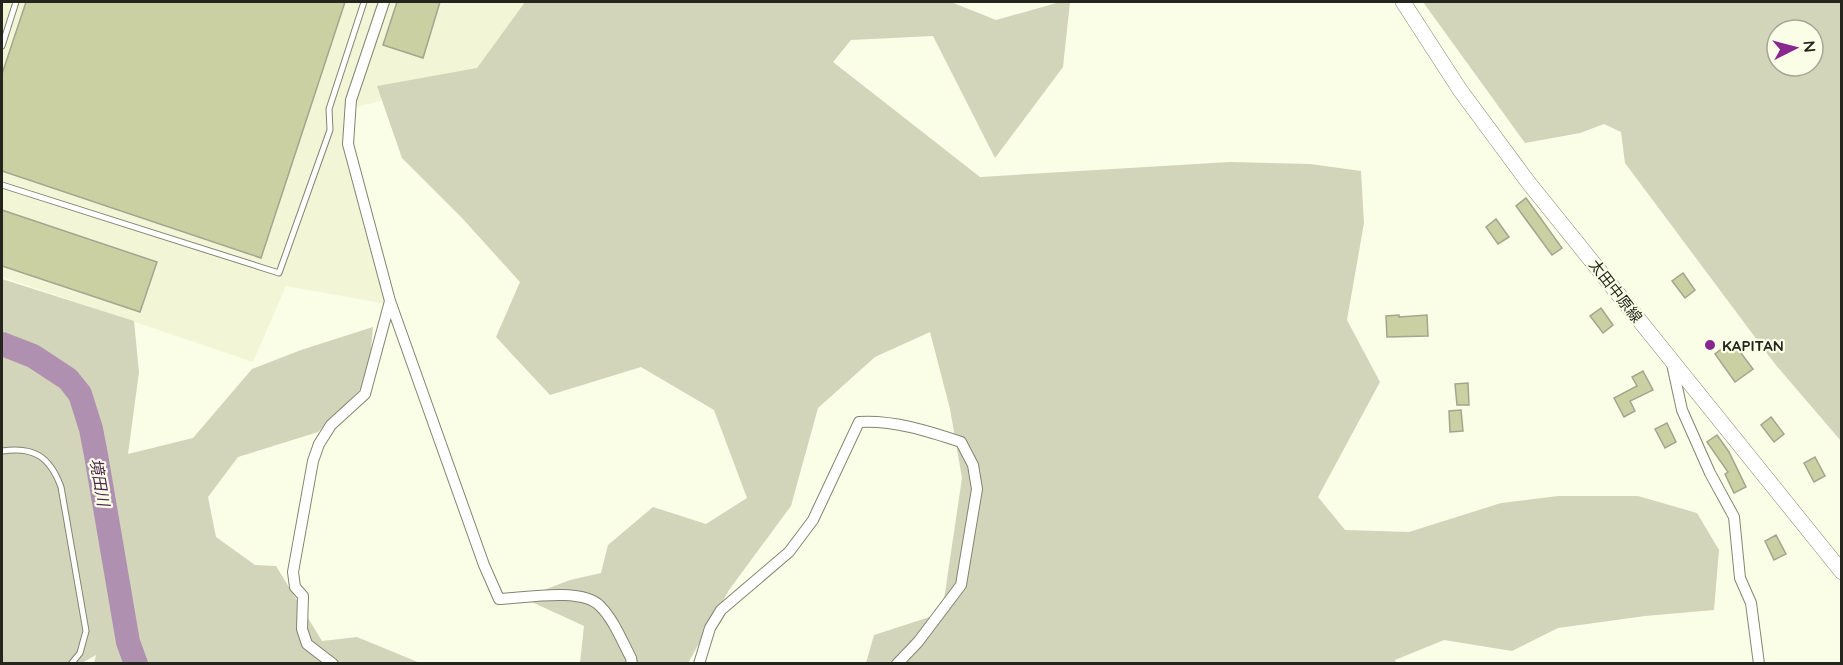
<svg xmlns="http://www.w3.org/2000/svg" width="1843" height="665" viewBox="0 0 1843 665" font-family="Quicksand,'Noto Sans JP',sans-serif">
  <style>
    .built { fill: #f2f6d6 }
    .green { fill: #d2d5b9; fill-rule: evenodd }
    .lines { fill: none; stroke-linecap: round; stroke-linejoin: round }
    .river { stroke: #af90b1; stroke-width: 24 }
    .building { fill: #cbd0a3; stroke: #a3a58f; stroke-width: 1.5 }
    .lane-casing { stroke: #838570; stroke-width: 7 }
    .street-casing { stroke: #838570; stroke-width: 12 }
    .secondary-casing { stroke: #838570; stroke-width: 16 }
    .lane { stroke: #fff; stroke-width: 5 }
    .street { stroke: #fff; stroke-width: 10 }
    .secondary { stroke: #fff; stroke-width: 15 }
    .poi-dot { fill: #882790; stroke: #fbfee6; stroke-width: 2 }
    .labels { text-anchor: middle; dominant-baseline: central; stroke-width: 4.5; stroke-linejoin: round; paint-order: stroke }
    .street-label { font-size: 15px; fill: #24251d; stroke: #fbfee6 }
    .poi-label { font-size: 15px; font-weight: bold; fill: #24251d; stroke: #fbfee6; text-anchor: start }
    .water-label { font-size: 16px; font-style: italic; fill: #502754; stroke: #fbfee6 }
  </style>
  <rect width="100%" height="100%" fill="#fbfee6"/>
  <path class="built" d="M2,2H545L484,76L348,109L386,304L286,286L253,362L2,277Z"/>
  <path class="green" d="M525,2H951L996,20L1060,2H1070L1063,67L995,158L933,36L851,40L833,62L980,177L1230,162L1310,164L1361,171L1364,223L1347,320L1380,382L1318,497L1345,530L1409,532L1501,503L1558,496H1638L1697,513L1719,550L1714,610L1645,616L1558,628L1512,651L1444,640L1395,660L1396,663H866L874,635L942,613L962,478L950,409L930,332L875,357L818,408L791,506L729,590L688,663H580L584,626L523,598L570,580L601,573L608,545L653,507L706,524L747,498L714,410L641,367L550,395L496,337L520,282L462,218L402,158L377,86L477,68Z
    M1423,2H1841V441L1775,364L1625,163L1621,132L1604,124L1580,133L1525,143ZM1777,30H1813V66H1777Z
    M2,279L134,321L139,372L128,454L193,438L252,369L301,350L373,327L368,382L318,432L238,457L208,497L216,537L255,565L276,566L322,641L357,637L420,663H94L96,655L82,663H2V354L31,361L62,389L33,356L2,351Z"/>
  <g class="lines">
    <path class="river" d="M2,344L33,356L68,379L80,394L91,429L96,455L128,642L136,664"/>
  </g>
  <path class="building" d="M26,2H345L261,258L2,171V74Z
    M397,2H440L423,58L383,45Z
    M1526,198L1562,248L1552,255L1516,206Z
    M2,210L157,262L140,312L2,266Z
    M1496,219L1509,237L1498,244L1486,227Z
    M1683,273L1695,290L1685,298L1672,281Z
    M1601,308L1613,325L1603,333L1590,316Z
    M1399,315V317L1427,315L1428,336L1387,337L1386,316Z
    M1732,341L1753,369L1735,382L1715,354Z
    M1643,371L1653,390L1630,401L1635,411L1624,417L1614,398L1637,386L1632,377Z
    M1468,383L1469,405H1457L1455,384Z
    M1461,410L1463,431L1450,432L1449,411Z
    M1771,417L1784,434L1774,442L1761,425Z
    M1667,423L1676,442L1665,448L1655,429Z
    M1717,435L1729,452L1746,487L1734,493L1725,474L1728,472L1707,442Z
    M1815,457L1825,476L1814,482L1804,463Z
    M1776,535L1786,554L1774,560L1765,541Z"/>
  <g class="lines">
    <g class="lane-casing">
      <path id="lane" d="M2,46L16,2
        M2,185L279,273L330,130L329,109L364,2
        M2,451C34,446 50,457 61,487L86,631L80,653L71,664"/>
    </g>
    <g class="street-casing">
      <path id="street" d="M384,2L351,100L348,144L390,301L484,565L499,599C524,598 582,587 600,606C614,620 622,641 631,658L632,664
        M1672,364L1682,410L1710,473L1734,517L1740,578L1751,603L1759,664
        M333,664L307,644L302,629L303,596L295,587L293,572L313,461L319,444L331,425L365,394L390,301
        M699,664L710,628L721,610L789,552L813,520L859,422C894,420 928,431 961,442L973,465L977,489L961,585L918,642L897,664"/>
    </g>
    <g class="secondary-casing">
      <path id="secondary" d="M1403,2L1460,90L1528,182L1842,572"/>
    </g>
    <use href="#lane" class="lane"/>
    <use href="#street" class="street"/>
    <use href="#secondary" class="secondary"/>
  </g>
  <circle class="poi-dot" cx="1710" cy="345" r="6"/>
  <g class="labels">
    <g class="street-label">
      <text transform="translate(1616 291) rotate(52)">太田中原線</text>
    </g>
    <g class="poi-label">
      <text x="1722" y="345">KAPITAN</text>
    </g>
    <g class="water-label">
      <text transform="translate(100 482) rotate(80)">境田川</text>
    </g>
  </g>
  <rect width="1843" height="665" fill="none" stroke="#24251d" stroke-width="6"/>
  <g transform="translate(1795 48) rotate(84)"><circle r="28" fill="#fbfee6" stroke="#a5a796" stroke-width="1.5"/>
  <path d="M0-4.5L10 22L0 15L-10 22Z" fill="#882790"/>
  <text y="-9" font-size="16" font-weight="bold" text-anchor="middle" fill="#24251d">N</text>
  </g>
</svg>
